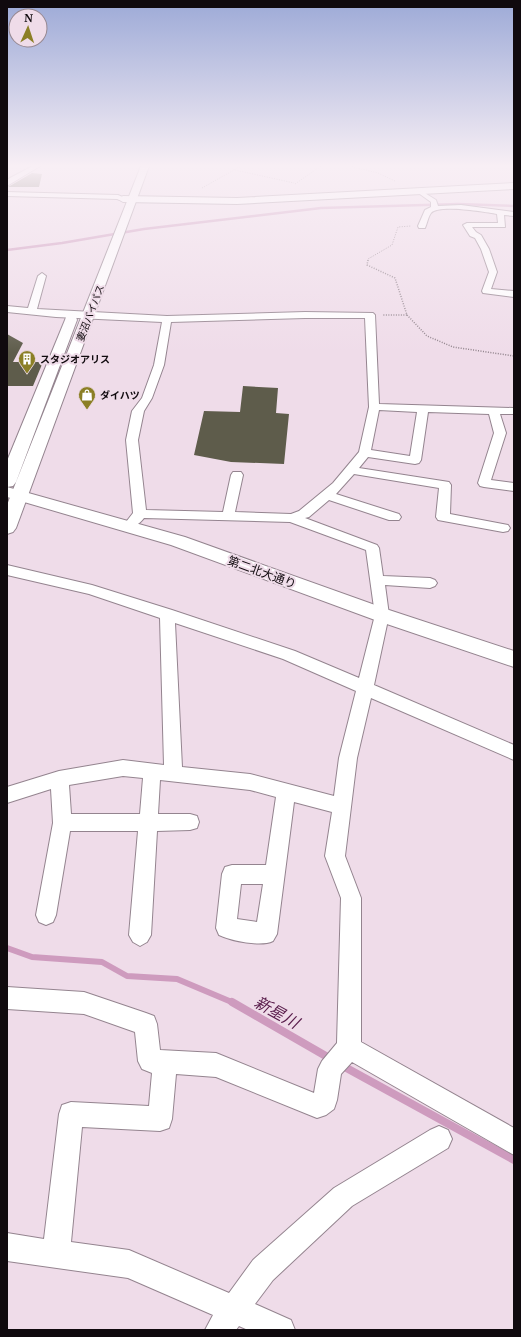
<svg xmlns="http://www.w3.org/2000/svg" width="521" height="1337" viewBox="0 0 521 1337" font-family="'Noto Serif','Noto Sans JP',serif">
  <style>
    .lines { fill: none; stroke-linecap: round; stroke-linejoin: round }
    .stream-far2 { stroke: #ce9bbe; stroke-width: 2.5 }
    .stream-far1 { stroke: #ce9bbe; stroke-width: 6 }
    .stream { stroke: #ce9bbe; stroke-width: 8 }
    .building { fill: #5e5c4b }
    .street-casing { stroke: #94848f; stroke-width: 2 }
    .secondary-casing { stroke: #94848f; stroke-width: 2 }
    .highway-casing { stroke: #94848f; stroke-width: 2 }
    .path-far1 { stroke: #8e8089; stroke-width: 1; stroke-dasharray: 1 1.5; stroke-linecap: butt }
    .path { stroke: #8e8089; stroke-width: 1.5; stroke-dasharray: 1 1.5; stroke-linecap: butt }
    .street { fill: #fff; fill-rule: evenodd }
    .secondary { fill: #fff; fill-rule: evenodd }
    .highway { fill: #fff; fill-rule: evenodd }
    .labels { text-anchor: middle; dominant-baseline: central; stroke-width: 4; stroke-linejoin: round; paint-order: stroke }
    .far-street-label { font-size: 10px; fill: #100a0e; stroke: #efdce9 }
    .far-poi-label { font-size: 10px; font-weight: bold; fill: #100a0e; stroke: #efdce9; text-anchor: start }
    .street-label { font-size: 12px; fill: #100a0e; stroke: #efdce9 }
    .near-water-label { font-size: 16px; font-style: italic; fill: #581b4a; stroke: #efdce9 }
  </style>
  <rect width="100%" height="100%" fill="#efdce9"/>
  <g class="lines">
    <path class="stream-far2" d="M7,250L62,243L144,229L321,208L458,204L514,206"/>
    <path class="stream-far1" d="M7,948L32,957L102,962L127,976L177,979L234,1003"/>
    <path class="stream" d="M232,1002L331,1059
      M341,1065L514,1160"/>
  </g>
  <path class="building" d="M32,173L42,174L39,187H8Z
    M7,334L23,343L13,362H43L33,386H7Z
    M243,386L278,388L276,413L289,414L284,464L231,462L194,455L204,411L240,412Z"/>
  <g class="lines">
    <g class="street-casing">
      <path id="street" d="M33,166H40L7,186V180L10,178Z
        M420,190L436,200L438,206L461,205L514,212V216L504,215L505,227H472L476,232L481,235L489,249L497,272L491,289L514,291V297L483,293L482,291L489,272L481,249L475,238L470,236L463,225L467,223H498L497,214C485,212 439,204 431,213C428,217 427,224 425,228H419L418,226L425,210L431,207V202L417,192Z
        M7,192L118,195L127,199L123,201L117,199L7,196Z
        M42,273L46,276L37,309L167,316L305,312L373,313L375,315L379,404L514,408V414H500L506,433L491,480L514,483V491L484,487L480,486L478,483L494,433L489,414L428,412L421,460L419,463L415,464L368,457L359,468L449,482L451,485L450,514L508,525L510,528L508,531L503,532L438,520L436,517L439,488L354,474L336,494L399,514L401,517L399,520H389L329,500L309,517L305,518L377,545L379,548L383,576L430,578L435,580L437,583L435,586L430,588L385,585L389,615L374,685L514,745V760L371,698L357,758L345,856L361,898V1042L514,1128V1155L352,1062L341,1074L337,1100L334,1109L326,1115L317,1118L216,1077L176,1074L172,1119L169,1128L160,1131L82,1127L71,1242L129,1250L229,1293L253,1260L334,1188L430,1130L439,1126L448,1130L452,1139L448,1148L352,1206L273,1280L255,1304L291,1320L295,1330H248L239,1326L236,1330H205L213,1315L128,1278L7,1261V1233L44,1239L59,1114L62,1105L71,1102L149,1106L152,1073L142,1069L138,1061L135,1032L84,1014L7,1009V987L84,992L146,1013L154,1016L157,1024L160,1050L216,1053L314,1093L318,1069L322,1061L337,1043L341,898L325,856L332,812L294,802L277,934L273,941C261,947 232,941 219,935L216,928L222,874L225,867L232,865H266L276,797L250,790L160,780L158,814H190L197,816L199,822L197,828L190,830L157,831L151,935L147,942L140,946L133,942L129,935L138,831H70L56,915L53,922L46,925L39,922L36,915L53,823L51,789L7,803V787L59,771L123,760L164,765L160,618L89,594L7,575V565L92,585L172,610L295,651L359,678L375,615L366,550L290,522L144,518C139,524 136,527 128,525L126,522L133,513L126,440L132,411L142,398L154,365L162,322L56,317L7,312V306L28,308L38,276ZM305,318H365L369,407L359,452L333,483L299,511L291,514L235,512L243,475L241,472H233L231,475L223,512L146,510L138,440L144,411L152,398L164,365L171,322ZM379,410L417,412L410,456L371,450ZM175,623L283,659L356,691L339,758L334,796L250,774L182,767ZM123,776L143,778L140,814H71L69,785ZM241,884H263L257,922L237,919Z"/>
    </g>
    <g class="secondary-casing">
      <path id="secondary" d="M514,183V189L237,204L123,202L118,199L123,196L237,198Z
        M7,487L185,537L389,610L514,651V667L375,620L171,545L7,497Z"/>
    </g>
    <g class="highway-casing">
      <path id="highway" d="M141,166H149L16,528L13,532L7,534V505Z
        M71,316L76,317L77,320L16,482L13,486L7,487V461L65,320L66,317Z"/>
    </g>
    <path class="path-far1" d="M349,166L378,173L395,181
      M235,170L294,183
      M295,184L321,166
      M202,188L241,166
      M368,261V259L392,245L398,227L411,226"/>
    <path class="path" d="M368,260L367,265L395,278L407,315H383
      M407,315L427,336L453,347L514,356"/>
    <use href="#street" class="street"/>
    <use href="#secondary" class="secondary"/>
    <use href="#highway" class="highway"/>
  </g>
  <linearGradient id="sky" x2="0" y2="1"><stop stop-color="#9daad7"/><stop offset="0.47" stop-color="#f8eff5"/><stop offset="1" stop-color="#f8eff5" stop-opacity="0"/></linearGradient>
  <rect width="521" height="353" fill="url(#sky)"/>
  <defs>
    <g id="building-pin" transform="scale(0.9)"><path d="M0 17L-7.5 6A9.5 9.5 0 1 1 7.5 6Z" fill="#8b7f25" stroke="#efdce9"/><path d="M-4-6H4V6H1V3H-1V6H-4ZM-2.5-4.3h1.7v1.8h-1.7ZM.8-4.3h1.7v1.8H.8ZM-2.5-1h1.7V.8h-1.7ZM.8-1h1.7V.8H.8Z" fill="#fff"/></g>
    <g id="shop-pin" transform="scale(0.9)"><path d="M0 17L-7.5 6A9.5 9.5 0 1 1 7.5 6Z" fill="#8b7f25" stroke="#efdce9"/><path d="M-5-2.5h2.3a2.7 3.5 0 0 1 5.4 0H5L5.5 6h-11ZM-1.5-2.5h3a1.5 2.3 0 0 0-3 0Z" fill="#fff"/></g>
  </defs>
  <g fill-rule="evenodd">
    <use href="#building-pin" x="27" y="359"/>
    <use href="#shop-pin" x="87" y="395"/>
  </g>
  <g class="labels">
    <g class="far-street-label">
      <text transform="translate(90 313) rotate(-69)">妻沼バイパス</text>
    </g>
    <g class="far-poi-label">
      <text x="40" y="359">スタジオアリス</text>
      <text x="100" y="395">ダイハツ</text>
    </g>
    <g class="street-label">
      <text transform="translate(262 572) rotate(20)">第二北大通り</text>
    </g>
    <g class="near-water-label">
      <text transform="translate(277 1012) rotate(29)">新星川</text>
    </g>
  </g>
  <rect width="521" height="1337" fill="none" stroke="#100a0e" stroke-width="16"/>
  <g transform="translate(28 28) rotate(3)"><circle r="19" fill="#efdce9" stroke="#968891"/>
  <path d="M0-3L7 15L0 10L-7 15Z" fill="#8b7f25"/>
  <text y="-6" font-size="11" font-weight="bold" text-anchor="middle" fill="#100a0e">N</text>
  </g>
</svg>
